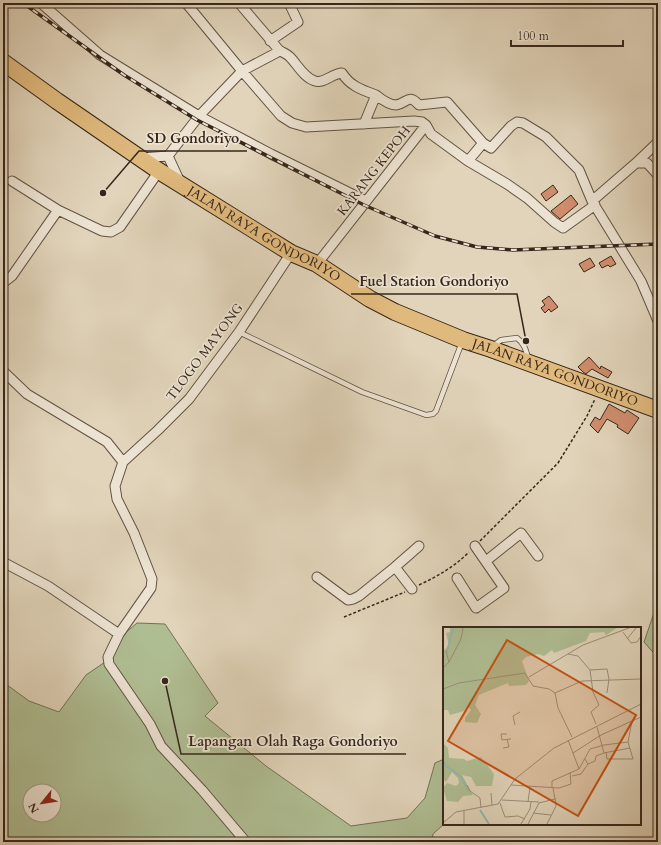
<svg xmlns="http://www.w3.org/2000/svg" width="661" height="845" viewBox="0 0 661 845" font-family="Cardo,serif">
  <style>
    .green { fill: #afbd92; stroke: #737256; fill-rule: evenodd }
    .building { fill: #d08d6d; stroke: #37271b }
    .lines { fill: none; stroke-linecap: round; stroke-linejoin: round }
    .lane-casing { stroke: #625243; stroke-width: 6 }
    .street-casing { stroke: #625243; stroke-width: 11 }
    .highway-casing { stroke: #37271b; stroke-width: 18 }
    .path { stroke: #37271b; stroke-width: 1.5; stroke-dasharray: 3 2; stroke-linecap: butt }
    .lane { stroke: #ece3d2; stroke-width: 4.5 }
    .street { stroke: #ece3d2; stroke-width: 9 }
    .highway { stroke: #e0ba7d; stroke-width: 16 }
    .rail-casing { stroke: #37271b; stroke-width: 3.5 }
    .rail { stroke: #ece3d2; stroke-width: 2; stroke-dasharray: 6; stroke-linecap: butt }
    .labels { text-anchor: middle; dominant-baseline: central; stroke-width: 3.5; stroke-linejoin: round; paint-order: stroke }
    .street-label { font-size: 13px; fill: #37271b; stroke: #ece3d2 }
    .inset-river { fill: none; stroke: #95b8ac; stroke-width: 2 }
    .inset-road { fill: none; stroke: #9d8f7a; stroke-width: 1 }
    .view { fill: #c54f0f; fill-opacity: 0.15; stroke: #c54f0f; stroke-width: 2 }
    .inset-edge { fill: none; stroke: #37271b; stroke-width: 2 }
    .leader { fill: none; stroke: #37271b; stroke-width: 1.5 }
    .callout-dot { fill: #37271b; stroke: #ece3d2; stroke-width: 1.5 }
    .callout-label { font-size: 14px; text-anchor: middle; font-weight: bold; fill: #37271b; stroke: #ece3d2; stroke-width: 3.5; stroke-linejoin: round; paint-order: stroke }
  </style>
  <rect width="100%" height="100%" fill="#e1d4ba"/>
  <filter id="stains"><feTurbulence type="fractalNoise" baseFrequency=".005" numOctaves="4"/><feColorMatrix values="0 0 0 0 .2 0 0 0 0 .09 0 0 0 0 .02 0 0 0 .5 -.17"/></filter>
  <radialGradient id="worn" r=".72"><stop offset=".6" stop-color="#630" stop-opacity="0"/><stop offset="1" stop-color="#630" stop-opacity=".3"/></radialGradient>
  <path class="green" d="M658,601V658L644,642Z
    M137,623L165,624L218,703L205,716L266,766L351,826L407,818L425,798L435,763L444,759V824L433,834L432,842H3V682L29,701L59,712L86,675L108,660L124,634ZM30,791H54V815H30Z"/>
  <path class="building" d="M553,185L558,192L546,201L541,194Z
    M571,195L578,204L560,219L551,211Z
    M611,256L616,264L610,267L608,265L602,268L599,263Z
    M590,258L595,266L584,272L579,264Z
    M549,296L558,307L551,312L549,309L545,313L541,308L545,305L542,301Z
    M589,357L600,369L601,366L612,372L608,378L592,369L586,374L583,372L578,367Z
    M609,404L625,413L627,410L639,418L628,434L617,427L618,425L607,419L598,433L590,425L595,417L600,420Z"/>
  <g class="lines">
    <g class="lane-casing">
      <path id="lane" d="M239,332L362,392L426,415L433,414L436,411L462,342
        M493,346L501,340L517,338C524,343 526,350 528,358"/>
    </g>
    <g class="street-casing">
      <path id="street" d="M41,3L100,55L199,116L271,154L366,201
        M186,3L242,71L281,116L292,123L306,127L414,121L422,122L426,125L317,264
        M270,41L298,22L289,3
        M279,50C282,52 287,54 290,57C297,64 304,78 315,81C324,84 333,73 342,73C350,86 362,90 376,95L364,124
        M376,95C381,99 390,105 396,105C408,103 408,93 419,105L447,102L483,143
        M426,125L431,134L468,161L507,184L527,198L554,222L563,228L595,205
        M168,156L199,116L242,71L276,53L279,50L239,3
        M168,156L180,182
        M141,158L168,156
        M468,161L483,143L491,148L511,126L517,122L523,123L546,137L579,170L592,201L641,281L658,321
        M636,163L658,142
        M12,181L58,210
        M592,201L636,163H647L658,175
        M3,283L12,276L58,210L102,231L111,232L120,227L159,171
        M3,371L27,394L107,442L123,462
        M486,561L521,533L538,556
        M3,562L48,586L119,634
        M317,577L348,600L353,599L359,596L395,567
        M457,578L476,608L504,588L475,546
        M412,589L395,567L419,546
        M246,842L202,790L161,746L150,724L109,664L108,657L119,634L151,588L152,579L134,533L117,499L115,486L123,462L158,430L189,399L239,332L291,253"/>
    </g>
    <g class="highway-casing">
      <g id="highway">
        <path id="s1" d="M3,62L57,101L159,171L291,253L317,264L370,299L395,312L463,340L491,349L658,410"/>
      </g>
    </g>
    <path class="path" d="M480,541L558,463L587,416L595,399
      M419,585C438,576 454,567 469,552
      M344,617L405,592"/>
    <use href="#lane" class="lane"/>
    <use href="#street" class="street"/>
    <use href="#highway" class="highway"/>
    <g class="rail-casing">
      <path id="rail" d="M23,3L124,75L197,120L364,205L435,236L477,247L513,250L658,244"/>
    </g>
    <use href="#rail" class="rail"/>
  </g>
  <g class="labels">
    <g class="street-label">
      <text transform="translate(374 171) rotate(-52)">KARANG KEPOH</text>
      <text stroke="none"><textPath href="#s1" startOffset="313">JALAN RAYA GONDORIYO</textPath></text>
      <text transform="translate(205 352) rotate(-53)">TLOGO MAYONG</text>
      <text stroke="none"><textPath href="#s1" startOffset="637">JALAN RAYA GONDORIYO</textPath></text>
    </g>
  </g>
  <g transform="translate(443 627)">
    <rect width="198" height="198" fill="#e1d4ba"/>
    <path d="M7,1H174L163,8L161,5L147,6L143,14L111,26L109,23L101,29L95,27L83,30L79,34L86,54L83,58L66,59L65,56L36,68L32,78L38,87L34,96L22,95V91L28,83L25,79L21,84L7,88L5,83H0V24L6,18L3,6L7,5ZM0,116L5,121L6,131L21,132L24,134L38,130L51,147L49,159H33L28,150L19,148L30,168L20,169L15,175L4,174L0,161L4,156L13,159L16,156L15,151L9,145L3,155L0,151Z" fill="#afbd92"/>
    <path class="inset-river" d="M4,25L10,1M0,134L2,138L18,150L26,164M37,183L46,197"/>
    <path class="inset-road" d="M180,5L188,16L194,15L198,9M184,12L193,1M125,27L135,29L147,43L150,65L156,78L148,85L153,97M6,35L18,12L20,1M0,41L6,35L3,24M147,43L164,42L166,52L164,66M86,50L140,18L186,1M0,62L16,56L82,46L90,59L106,62L112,66L115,81L129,110M112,66L139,54L198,52M72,98L70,89L77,85M154,100L161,126L187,121M64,107H58L59,113L68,112M125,113L136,142L147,122L161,118L185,115L190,132H164L163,125M185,115L189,94L198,90M60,121L66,120L64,112M130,126L158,108L189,94M142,132L145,137L152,134L153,129L161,126M129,149L138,147L145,137M24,158L27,164L37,171L38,181M68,158L116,161L128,157L127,145M109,161V154L136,142M48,166L49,178M59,173L96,175M85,175L87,160M57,176L62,190L75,189L82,192M21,184V197M90,186L108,188M0,196L13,185L55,177L72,152L111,121L198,77M78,197L87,182L88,175M85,197L96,176L112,172L110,161M104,197L113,179L112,171"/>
    <path class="view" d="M64,13L193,88L135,189L5,114Z"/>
    <rect width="198" height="198" class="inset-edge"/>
  </g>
  <path class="leader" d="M103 193L139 151H247M526 341L517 294H351M165 681L181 754H406"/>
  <g class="callout-dot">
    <circle cx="103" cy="193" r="4"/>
    <circle cx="526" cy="341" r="4"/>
    <circle cx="165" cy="681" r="4"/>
  </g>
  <g class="callout-label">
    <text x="193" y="143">SD Gondoriyo</text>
    <text x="434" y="286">Fuel Station Gondoriyo</text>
    <text x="293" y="746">Lapangan Olah Raga Gondoriyo</text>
  </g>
  <rect width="661" height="845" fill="none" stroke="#e1d4ba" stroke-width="16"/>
  <rect x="4" y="4" width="653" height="837" fill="none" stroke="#37271b" stroke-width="2"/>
  <rect x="8" y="8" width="645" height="829" fill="none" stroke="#37271b"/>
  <g transform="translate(42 803) rotate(240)"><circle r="19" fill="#ece3d2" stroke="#a49889"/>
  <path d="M0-3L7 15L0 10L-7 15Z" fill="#8f2418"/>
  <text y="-6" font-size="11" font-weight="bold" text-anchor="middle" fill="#37271b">N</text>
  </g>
  <path d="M511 40v6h112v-6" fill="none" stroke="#37271b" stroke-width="2"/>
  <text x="517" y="40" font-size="12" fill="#37271b" stroke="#ece3d2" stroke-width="3" paint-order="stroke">100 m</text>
  <rect width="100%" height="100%" filter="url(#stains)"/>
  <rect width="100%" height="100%" fill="url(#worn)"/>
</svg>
